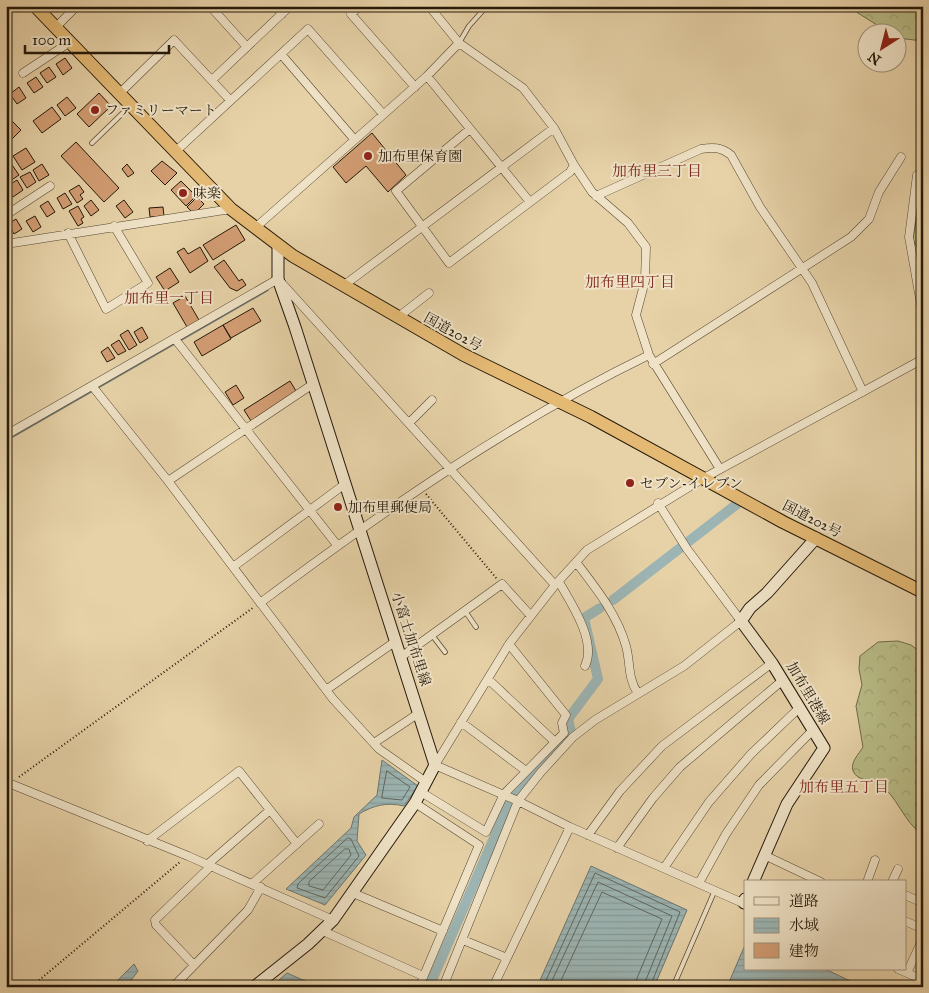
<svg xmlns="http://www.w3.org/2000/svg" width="929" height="993" viewBox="0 0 929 993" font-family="'IM FELL Great Primer','Noto Serif JP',serif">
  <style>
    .forest { fill: url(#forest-crowns); stroke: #6e6a48 }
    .water { fill: url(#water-rules); stroke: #6c7670 }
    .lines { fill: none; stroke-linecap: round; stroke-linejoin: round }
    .shore { stroke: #60665e; stroke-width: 1 }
    .stream { stroke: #6c7670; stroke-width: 3 }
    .canal { stroke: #9cb5b4; stroke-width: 10 }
    .building { fill: #d39d73; stroke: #241809 }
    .service-casing { stroke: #554631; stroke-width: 5.5 }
    .minor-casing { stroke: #554631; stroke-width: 9 }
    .secondary-casing { stroke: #241809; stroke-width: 13 }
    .trunk-casing { stroke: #241809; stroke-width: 14 }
    .path { stroke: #241809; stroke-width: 2; stroke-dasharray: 1 2.5; stroke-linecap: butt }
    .service { stroke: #efe2c6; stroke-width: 4 }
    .minor { stroke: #efe2c6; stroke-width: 8 }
    .secondary { stroke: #efe2c6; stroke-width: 11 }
    .trunk { stroke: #e4b974; stroke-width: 12 }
    .poi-dot { fill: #8f2418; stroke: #efe2c6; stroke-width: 2 }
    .labels { text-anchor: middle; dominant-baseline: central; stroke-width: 4; stroke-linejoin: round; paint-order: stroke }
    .poi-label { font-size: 14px; fill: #241809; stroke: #efe2c6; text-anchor: start }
    .street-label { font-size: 14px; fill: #241809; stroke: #efe2c6 }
    .neighbourhood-label { font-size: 15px; fill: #7a1f14; stroke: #efe2c6 }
  </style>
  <defs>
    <pattern id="forest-crowns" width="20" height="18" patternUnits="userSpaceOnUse" patternTransform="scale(1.25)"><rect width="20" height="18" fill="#b8bb86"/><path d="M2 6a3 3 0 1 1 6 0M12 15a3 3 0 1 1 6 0" fill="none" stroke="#9ea072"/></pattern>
    <pattern id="water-rules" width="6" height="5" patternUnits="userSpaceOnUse" patternTransform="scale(1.25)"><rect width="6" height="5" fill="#9cb5b4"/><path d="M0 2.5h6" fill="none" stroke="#869b99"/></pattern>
  </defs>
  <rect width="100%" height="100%" fill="#e7d2a8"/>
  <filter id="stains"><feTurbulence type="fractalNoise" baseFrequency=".004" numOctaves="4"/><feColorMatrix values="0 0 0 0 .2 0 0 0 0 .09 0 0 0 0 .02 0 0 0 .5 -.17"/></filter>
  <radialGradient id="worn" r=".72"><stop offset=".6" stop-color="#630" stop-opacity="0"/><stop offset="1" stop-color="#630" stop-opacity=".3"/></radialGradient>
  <path class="forest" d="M847,6H923V41L897,38L896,32H888Z
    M923,179V259L913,239Z
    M898,641L911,645L923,654V835C904,823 896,794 880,785C872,780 857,781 853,771C850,762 859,754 863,747L856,706L862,685L859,669L860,656L878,642Z"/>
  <path class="water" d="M382,760L418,786L404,806C387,802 374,805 359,814L357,841L366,855L325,905L286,889L351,828L354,817L377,795Z
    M591,866L687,910L654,987H537Z
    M745,945V969H825L863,987H727Z
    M134,964L138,971L126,987H92L99,981L113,985Z
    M287,973L319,987H271Z"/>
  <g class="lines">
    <path class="shore" d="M387,771L410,787L402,800L382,798Z
      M348,838L351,839L359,856L325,898L297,888L298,884Z
      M345,849H349L351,855L323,890L309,886V882Z
      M543,987L595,873L680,912L650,987
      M549,987L598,882L672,916L643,987
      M558,987L602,892L662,919L637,978L636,987"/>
    <path class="stream" d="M6,440L267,290"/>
    <path class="canal" d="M613,600L737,504
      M429,987L514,792L571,732L568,719L598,679L584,618L600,608"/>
  </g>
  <path class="building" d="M65,58L72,68L63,75L56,64Z
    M49,67L56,77L47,83L40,73Z
    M36,77L43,87L34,93L27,83Z
    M19,87L26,98L17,104L10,94Z
    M99,93L111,106L89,127L77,114Z
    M67,97L76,108L65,116L57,105Z
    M52,107L61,119L42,133L33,121Z
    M12,121L21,130L12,139L6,133V127Z
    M372,133L406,175L388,192L366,166L346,183L333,167Z
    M76,142L119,188L104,202L61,156Z
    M26,148L35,162L22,170L13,156Z
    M162,161L177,173L165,185L151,171Z
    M10,162L19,175L10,181L6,175V164Z
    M42,164L49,175L39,181L33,170Z
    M127,164L134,173L128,177L122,169Z
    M30,172L36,182L27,188L20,177Z
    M17,180L23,190L13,197L6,187Z
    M181,181L196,196L186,206L171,190Z
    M79,185L84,192L80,195L83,199L77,203L69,191Z
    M6,190L11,198L6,201Z
    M65,193L72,204L63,209L57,198Z
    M197,197L204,204L197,211L192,212L187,207Z
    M91,200L99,210L91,216L84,206Z
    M124,200L133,212L125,218L116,206Z
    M48,201L55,212L47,217L40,206Z
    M78,206L84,217L81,219L83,223L78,226L69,211Z
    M163,207L164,216L150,217L149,208Z
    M35,216L41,227L33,232L26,221Z
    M16,219L22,229L14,234L8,224Z
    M236,225L245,240L213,260L203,245Z
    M200,247L208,261L190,273L177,252L184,248L188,254Z
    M224,260L239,281L242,279L246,285L237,291L230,288L214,267Z
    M170,268L179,282L165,291L156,277Z
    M185,296L199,320L187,327L173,303Z
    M253,308L261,321L231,338L223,325Z
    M223,325L231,339L202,356L194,342Z
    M142,327L148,338L140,343L134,332Z
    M128,330L137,345L129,350L120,335Z
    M119,340L126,351L118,355L111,345Z
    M108,347L115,358L107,362L101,352Z
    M290,381L296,391L251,421L244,410Z
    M236,385L244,398L233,405L225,392Z"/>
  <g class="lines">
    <g class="service-casing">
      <path id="service" d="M459,43L469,26L487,6
        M92,143L129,107
        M465,611L476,627
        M432,635L445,652
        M673,987L715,890"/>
    </g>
    <g class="minor-casing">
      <path id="minor" d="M210,6L247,47
        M275,6L282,14
        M360,6L351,14L415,87
        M429,6L459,43L523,88L554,128L574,165L592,192L628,223L646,247L645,281L636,315L649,355L720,469
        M56,27L77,6
        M281,54L354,139
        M23,73L70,42
        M427,76L530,202
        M212,80L290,6
        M120,93L174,40L230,100
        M470,129L396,191L449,263L570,172L574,165
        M175,152L308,29L383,114
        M917,175L909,237L923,316
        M596,196L701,149C713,147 721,147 731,155L760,207L812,283L863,392
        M6,215L50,186
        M255,228L427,76L459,43
        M68,233L106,309L148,283L114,226
        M6,244L231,209
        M343,286L554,128
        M397,318L429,293
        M175,339L337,545
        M653,364L851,237L869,219L879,192L901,157
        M93,387L168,481L333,699L379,749L426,782
        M409,423L432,400
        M6,435L278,279L555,585
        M168,481L313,384
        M576,562C595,587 617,614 626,646C631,665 627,676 638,694
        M233,567L345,484
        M559,582C571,603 597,641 585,666
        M260,603C383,511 511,422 649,355
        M401,657L502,584L531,616
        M488,679L555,742
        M326,690L396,641
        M461,722L526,771
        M374,743L419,713
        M6,782L188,856L333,920
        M421,792L486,832L504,794L564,733L562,723L566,715L509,644
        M415,803L479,845L419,987
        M588,835L620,791L662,746L772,663
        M147,841L239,771L297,844
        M617,848L653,798L680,767L783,680
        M764,855L821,882
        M208,864L270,810
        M664,868L709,802L751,754L799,708
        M867,882L875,860
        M892,882L898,869
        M699,883L726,834L759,785L813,730
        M252,884L319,824
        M353,893L443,931
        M905,895L923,903
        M745,904L570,827L518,801L435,765L509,644L555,585L587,550L702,479L923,359
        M905,921L923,929
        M323,931L423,976
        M463,940L507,958
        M194,965L156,925L155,920L211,866
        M898,969L923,980
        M907,973L923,938
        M173,987L248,910L261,887
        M443,987L518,801L541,772L573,737L595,720L684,666L741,621L687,549L658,503
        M493,987L570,827"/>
    </g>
    <g class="secondary-casing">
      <path id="secondary" d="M753,882L787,804L824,748L772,663L741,621L750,608L767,593L816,538
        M744,903L745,899
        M254,987L308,944L333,920L415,803L435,765L295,327L278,279V246"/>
    </g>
    <g class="trunk-casing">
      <path id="trunk" d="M35,6L231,209L293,256L464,355L591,417L783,522L923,592"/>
    </g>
    <path class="path" d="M426,494L497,579
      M19,777L254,607
      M31,987L180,862"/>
    <use href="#service" class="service"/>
    <use href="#minor" class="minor"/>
    <use href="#secondary" class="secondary"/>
    <use href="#trunk" class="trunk"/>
  </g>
  <g class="poi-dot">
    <circle cx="95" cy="110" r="5"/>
    <circle cx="368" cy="156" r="5"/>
    <circle cx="183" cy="193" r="5"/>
    <circle cx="630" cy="483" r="5"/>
    <circle cx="338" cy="507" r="5"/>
  </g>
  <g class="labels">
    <g class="poi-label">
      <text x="105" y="110">ファミリーマート</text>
      <text x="378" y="156">加布里保育園</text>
      <text x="193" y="193">味楽</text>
      <text x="640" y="483">セブン-イレブン</text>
      <text x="348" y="507">加布里郵便局</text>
    </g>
    <g class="street-label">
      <text transform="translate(453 332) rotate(29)">国道202号</text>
      <text transform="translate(812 519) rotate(27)">国道202号</text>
      <text transform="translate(411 639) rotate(72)">小富士加布里線</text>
      <text transform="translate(808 693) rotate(59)">加布里港線</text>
    </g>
    <g class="neighbourhood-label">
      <text x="657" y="171">加布里三丁目</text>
      <text x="630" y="282">加布里四丁目</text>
      <text x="169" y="298">加布里一丁目</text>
      <text x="844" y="787">加布里五丁目</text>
    </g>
  </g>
  <rect width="929" height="993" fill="none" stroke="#e7d2a8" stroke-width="25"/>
  <rect x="8" y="8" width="914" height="978" fill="none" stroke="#241809" stroke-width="2.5"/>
  <rect x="12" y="12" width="904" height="968" fill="none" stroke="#241809"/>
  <rect x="744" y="880" width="162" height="90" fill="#efe2c6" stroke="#9e917a"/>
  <rect x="754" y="897" width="25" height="8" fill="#efe2c6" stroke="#9e917a"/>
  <text x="789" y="906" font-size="15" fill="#241809">道路</text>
  <rect x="754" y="918" width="25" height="15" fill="url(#water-rules)" stroke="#9e917a"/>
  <text x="789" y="930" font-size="15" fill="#241809">水域</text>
  <rect x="754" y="943" width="25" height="15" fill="#d39d73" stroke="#9e917a"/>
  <text x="789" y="956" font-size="15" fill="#241809">建物</text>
  <g transform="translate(882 48) rotate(216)"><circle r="24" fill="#efe2c6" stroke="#9e917a"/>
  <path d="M0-4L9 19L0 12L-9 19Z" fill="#8f2418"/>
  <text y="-8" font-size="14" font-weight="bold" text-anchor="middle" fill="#241809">N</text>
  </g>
  <path d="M25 45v8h144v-8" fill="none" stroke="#241809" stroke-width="2.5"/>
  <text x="32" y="45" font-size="15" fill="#241809" stroke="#efe2c6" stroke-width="4" paint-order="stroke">100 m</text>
  <rect width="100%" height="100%" filter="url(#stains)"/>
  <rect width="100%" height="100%" fill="url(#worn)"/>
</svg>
